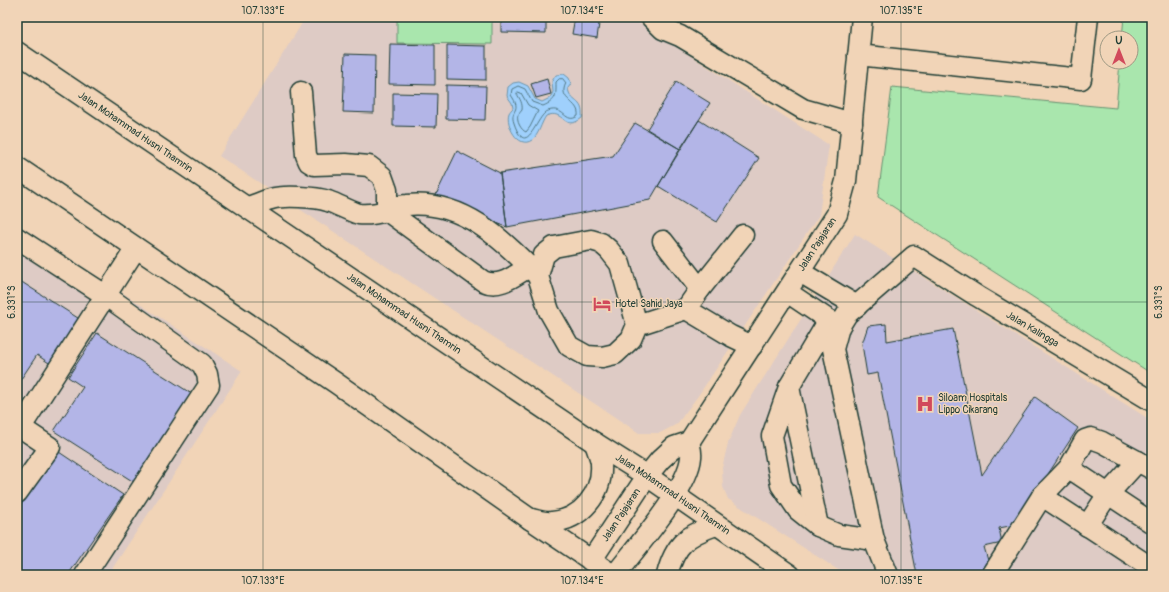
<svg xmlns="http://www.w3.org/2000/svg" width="1169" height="592" viewBox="0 0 1169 592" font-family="Pangolin,sans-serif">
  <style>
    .built { fill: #decbc5 }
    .green { fill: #a9e6ad; stroke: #649270 }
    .water { fill: #9fd0fc; stroke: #6c95ac }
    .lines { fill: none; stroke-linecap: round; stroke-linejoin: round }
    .shore { stroke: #527884; stroke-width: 1 }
    .building { fill: #b3b5e7; stroke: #1f3d34 }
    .minor-casing { stroke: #1f3d34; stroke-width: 23 }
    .minor { stroke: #f1d4b7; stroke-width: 20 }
    .ticks { fill: none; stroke: #1f3d34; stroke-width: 1; stroke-opacity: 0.45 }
    .labels { text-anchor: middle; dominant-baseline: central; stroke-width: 3; stroke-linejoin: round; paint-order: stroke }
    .street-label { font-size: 10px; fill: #1f3d34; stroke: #f1d4b7 }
    .poi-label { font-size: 10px; fill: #1f3d34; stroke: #f1d4b7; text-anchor: start }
    .neatline { fill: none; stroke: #1f3d34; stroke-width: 1.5 }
    .ticks-label { font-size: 10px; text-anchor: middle; fill: #1f3d34 }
  </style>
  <rect width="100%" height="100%" fill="#f1d4b7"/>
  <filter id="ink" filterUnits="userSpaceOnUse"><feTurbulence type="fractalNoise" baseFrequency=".025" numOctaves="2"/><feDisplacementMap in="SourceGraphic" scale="8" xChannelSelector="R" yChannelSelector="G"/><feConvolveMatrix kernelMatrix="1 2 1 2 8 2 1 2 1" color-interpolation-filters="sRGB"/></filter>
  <g filter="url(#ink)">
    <path class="built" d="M306,17H630L829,145L819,215L700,393L677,424L660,433H639L219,156Z
      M17,224L242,371L108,575H17Z
      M855,234L1152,421V575H846L728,499L723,487L722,468L728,443L740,415Z"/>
    <path class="green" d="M397,17H492V44L397,43Z
      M1124,17H1152V374L878,197L892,87L1116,108L1120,62H1131V38H1122Z"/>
    <path class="water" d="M564,74L569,78L571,84L568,88C570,104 584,98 582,118C563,133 565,108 546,116C541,123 539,135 532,140C518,150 505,124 509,113C510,111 512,109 513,108L512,103L507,96L508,87L513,83L519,82L528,86L535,99L542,102L550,98L553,92L552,81L556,75Z"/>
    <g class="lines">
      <path class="shore" d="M563,79L566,83C557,101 580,101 578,116C565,125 564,105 548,111C536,115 527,161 514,123C509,109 523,112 511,95L512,89L518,86L525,89L532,102L543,106C557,100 556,96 556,82L559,79Z
        M518,92L521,93L528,105L538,111L530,127L526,132C521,130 516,121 518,115C519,113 521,112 522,110C523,104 520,99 517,94Z"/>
    </g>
    <path class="building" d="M501,17H546V33L501,32Z
      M575,17H600L597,38L572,34Z
      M390,44L435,45V85L389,84Z
      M447,45L486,46V80L447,79Z
      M345,54L375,55L374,113L343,112Z
      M547,79L551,94L536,98L531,84Z
      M676,82L710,103L680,149L647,129Z
      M446,85L486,86L485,120L446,119Z
      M393,93L437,94L436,127L393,126Z
      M699,120L759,158L717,222L658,186Z
      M635,123L680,149L650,200L507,227L500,173L613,156Z
      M457,151L500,173L507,227L434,199Z
      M17,279L81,320L52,365L37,355L17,385Z
      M886,324L887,341L953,329L982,475L1035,397L1078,428L1015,525L999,528L1002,543L984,547L989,564L981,575H917L878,373L867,375L862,344L868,326Z
      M97,333L195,396L137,484L54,431L83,387L68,377Z
      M56,450L123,495L68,575H17V507Z
      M1046,573L1050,575H1028Z"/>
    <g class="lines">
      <g class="minor-casing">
        <g id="minor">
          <path d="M651,17L663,29L680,36L803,109L852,123"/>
          <path id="s1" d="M17,52L595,443L647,476L790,575"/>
          <path d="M858,55L1081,79L1088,17"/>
          <path d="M301,92L306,155L309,162L314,165L346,164L369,166L382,176L387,190V211L483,281C500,289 515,275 529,267"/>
          <path d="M17,167L336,383L530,519L613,575"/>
          <path d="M248,207C255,205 263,201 271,199C283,195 316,197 328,201C339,205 349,211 359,214C367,215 379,213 387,211C394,209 399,205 407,205C462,200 503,239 538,276"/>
          <path d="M17,238L105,295L202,364L207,374L209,385L85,575"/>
          <path d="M663,241L700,289"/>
          <path d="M800,272L857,306"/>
          <path d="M787,292L839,327"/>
          <path d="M686,309L700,289L743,235"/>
          <path d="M829,320L789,387L772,436L781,485L798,510L818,526L839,535L874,540"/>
          <path d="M637,325L620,264L609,250L601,243L591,240L554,247L544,255L538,276L549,311L569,346L587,356L602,357L615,354L631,339L637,325L686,309L731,336L752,346"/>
          <path d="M789,387L818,526"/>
          <path d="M17,425L50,447L17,493"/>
          <path d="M21,427L136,248"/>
          <path d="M1069,468L1152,523"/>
          <path d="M1042,496L1152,568"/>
          <path d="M530,519C537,520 545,523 552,522C581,520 603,493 601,464C601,458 597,450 595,443"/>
          <path d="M1087,526L1108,494L1138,461"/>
          <path id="s2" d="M591,561L647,476L660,460L674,447L689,442L837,214L846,181L862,17"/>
          <path d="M615,575C635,549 689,488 691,457C692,452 690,447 689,442"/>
          <path d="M667,575C675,544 687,535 716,525"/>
          <path id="s3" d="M888,575L874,540L833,349L839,327L847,314L914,256L977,296L1152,401"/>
          <path d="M992,575L1042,496L1069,468L1085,440L1091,438L1102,442L1152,469"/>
        </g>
      </g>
      <use href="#minor" class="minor"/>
    </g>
  </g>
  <path class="ticks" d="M263,17V575M582,17V575M901,17V575M17,302H1152"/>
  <defs>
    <g id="hotel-bare" transform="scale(1.38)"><path d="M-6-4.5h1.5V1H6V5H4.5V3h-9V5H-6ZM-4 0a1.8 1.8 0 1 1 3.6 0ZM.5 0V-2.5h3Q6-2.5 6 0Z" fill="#d1495b" stroke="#f1d4b7" stroke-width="2.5" paint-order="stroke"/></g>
    <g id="hospital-bare" transform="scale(1.38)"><path d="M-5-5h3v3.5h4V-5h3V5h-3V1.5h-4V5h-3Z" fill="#d1495b" stroke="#f1d4b7" stroke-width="2.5" paint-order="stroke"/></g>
  </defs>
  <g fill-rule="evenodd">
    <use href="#hotel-bare" x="602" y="304"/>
    <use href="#hospital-bare" x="925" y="404"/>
  </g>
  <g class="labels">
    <g class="street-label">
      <text stroke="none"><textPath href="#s1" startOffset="143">Jalan Mohammad Husni Thamrin</textPath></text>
      <text stroke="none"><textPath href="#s2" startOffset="393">Jalan Pajajaran</textPath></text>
      <text stroke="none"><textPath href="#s1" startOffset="467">Jalan Mohammad Husni Thamrin</textPath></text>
      <text stroke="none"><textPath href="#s3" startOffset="499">Jalan Kalingga</textPath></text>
      <text stroke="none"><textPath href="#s1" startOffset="791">Jalan Mohammad Husni Thamrin</textPath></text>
      <text stroke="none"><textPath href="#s2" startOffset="55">Jalan Pajajaran</textPath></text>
    </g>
    <g class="poi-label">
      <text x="615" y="304">Hotel Sahid Jaya</text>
      <text x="938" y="398">Siloam Hospitals<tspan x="938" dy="12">Lippo Cikarang</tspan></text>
    </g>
  </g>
  <rect width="1169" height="592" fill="none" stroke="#f1d4b7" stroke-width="44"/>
  <g transform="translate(1119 50)"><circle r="19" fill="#f1d4b7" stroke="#9d9883"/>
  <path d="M0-3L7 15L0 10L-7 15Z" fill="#d1495b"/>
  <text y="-6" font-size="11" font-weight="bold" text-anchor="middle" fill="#1f3d34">U</text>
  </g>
  <rect x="22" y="22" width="1125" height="548" class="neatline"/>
  <g class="ticks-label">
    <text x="263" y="14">107.133°E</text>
    <text x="582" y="14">107.134°E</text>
    <text x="901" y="14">107.135°E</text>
    <text transform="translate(11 302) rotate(-90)" y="4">6.331°S</text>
    <text transform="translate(1158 302) rotate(-90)" y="4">6.331°S</text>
    <text x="263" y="584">107.133°E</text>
    <text x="582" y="584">107.134°E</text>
    <text x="901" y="584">107.135°E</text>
  </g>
</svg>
